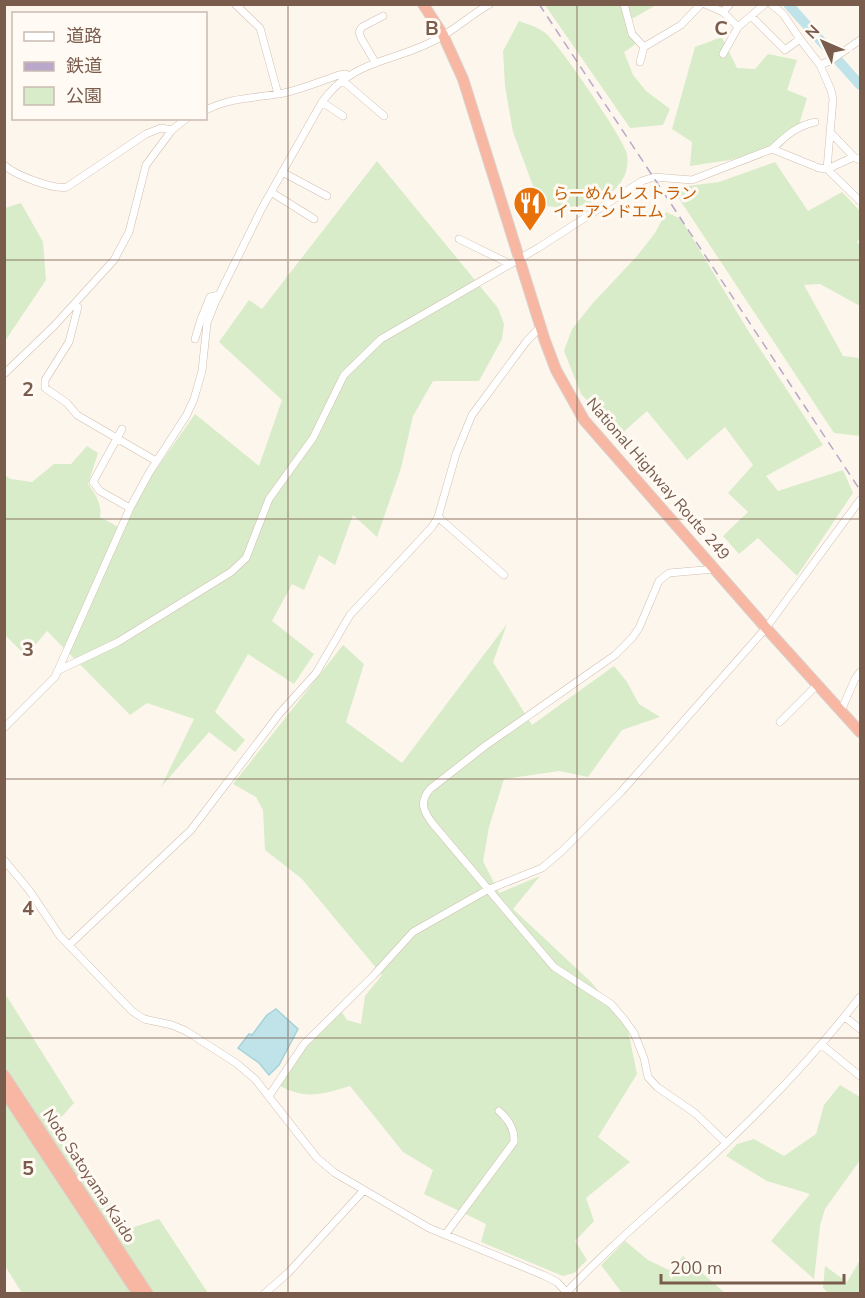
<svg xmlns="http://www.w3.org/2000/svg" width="865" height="1298" viewBox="0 0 865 1298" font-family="'Nunito Sans','Noto Sans JP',sans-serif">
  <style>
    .green { fill: #d8ecc9 }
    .water { fill: #bfe3e8; stroke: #a5d3da; stroke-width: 1.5 }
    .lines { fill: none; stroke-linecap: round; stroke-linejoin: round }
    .river { stroke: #bfe3e8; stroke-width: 10 }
    .minor-casing { stroke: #d1beb0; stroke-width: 8 }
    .highway-casing { stroke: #dad1cd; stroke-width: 12 }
    .minor { stroke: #fff; stroke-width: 7 }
    .highway { stroke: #f7b7a3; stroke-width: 10 }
    .rail { stroke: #b9a8c9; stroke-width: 1.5; stroke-dasharray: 9 6; stroke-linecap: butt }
    .grid { fill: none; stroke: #7a5c4d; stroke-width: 1.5; stroke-opacity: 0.55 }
    .labels { text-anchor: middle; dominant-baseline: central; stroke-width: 6; stroke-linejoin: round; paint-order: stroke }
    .food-label { font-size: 16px; fill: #c56008; stroke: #fffaf3; text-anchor: start }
    .street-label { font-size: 16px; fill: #7a5c4d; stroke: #fffaf3 }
    .grid-label { font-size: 20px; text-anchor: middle; font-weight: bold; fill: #7a5c4d; stroke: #fffaf3; stroke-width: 6; stroke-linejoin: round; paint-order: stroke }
  </style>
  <rect width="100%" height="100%" fill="#fdf6ec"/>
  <path class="green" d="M545,5H656L630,20L636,44L624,52L633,75L646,91L670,109L663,125L630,128Z
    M519,21C527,24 537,27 544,32C556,39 625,141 627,154C633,197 580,212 547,206L533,186L513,132L505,86L503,51Z
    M722,37L737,68L755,69L768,54L797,60L787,90L807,98L798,128L781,147L730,160L690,166L692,142L672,129L695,47Z
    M377,161L498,308L504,324L502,339L479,381H433L413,416L401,468L377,537L353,515L335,565L319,555L304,590L292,584L272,621L314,654L294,684L248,654L215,712L245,740L235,752L209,732L161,787L194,719L147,703L130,715L47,631L26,656L5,635L4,475L11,479L32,482L54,464H71L87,446L98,453L88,484C96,495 102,504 100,517L124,530L145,485L195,414L259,466L282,400L219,342L249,300L262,309Z
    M775,162L808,211L842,192L860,211V237L857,242L860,245V306L820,284L804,285L843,356L860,358V436L834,433L672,188L719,182Z
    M21,203L43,242L46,280L5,341V208Z
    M666,212L681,219L749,332L823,445L766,476L778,491L843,470L853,493L797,576L758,538L739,554L723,536L748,512L728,493L753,465L725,427L687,460L647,411L620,435L581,394L564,351L572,329L593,303L637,256L655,233Z
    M507,624L493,662L532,725L614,666L627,682L639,704L660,717L622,730L588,777L559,771L504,779L489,827L483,861L499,893L540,876L513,909L591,982L627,1025L637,1074L598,1137L630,1162L586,1198L594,1221L575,1241L587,1260L574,1273L563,1276L481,1242L486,1224L424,1194L433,1170L403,1152L350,1086C322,1094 307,1100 280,1086L307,1046L341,1011L347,1020L361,1024L365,996L382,975L302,879L265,850L263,810L256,797L233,784L343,645L364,664L346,722L402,763Z
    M4,992L74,1103L57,1122L128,1229L159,1219L208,1293H22L5,1266Z
    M840,1085L860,1097V1157L858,1163L825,1209L820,1226L814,1279L771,1241L810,1194L767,1181L726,1156L737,1144L754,1139L784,1156L816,1134L824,1105Z
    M625,1241L648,1260L671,1271L683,1256L725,1293H622L601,1265Z
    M860,1260V1293H828L823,1288L825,1266L847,1282Z"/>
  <path class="water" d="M276,1009L298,1029L279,1065L269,1075L259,1063L238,1048L249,1034L252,1035L267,1015Z"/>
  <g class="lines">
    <path class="river" d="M788,4L860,85"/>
    <g class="minor-casing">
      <path id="minor" d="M235,4L260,28L278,94
        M624,4L632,34L644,47
        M705,4L723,12L738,27
        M771,4L783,14L800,39L820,65L831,90L833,99L827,169L860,201
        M723,12L730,4
        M752,17L785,50L800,39
        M723,54L738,27L765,4
        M375,62L361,38L359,32L362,27L383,16
        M640,62L644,47L681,25L701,4
        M820,65L830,61L860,40
        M342,80L384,116
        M322,102L343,116
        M206,110C231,97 257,98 284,93C303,89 321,81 339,75L346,74L347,75
        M830,132L854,157L860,160
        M772,149C786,136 796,126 815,122
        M4,165C15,175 53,190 67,187L146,134L161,128L172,130
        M282,172L327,196
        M271,192L314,219
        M459,239L510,264
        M75,304L78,307L69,342L45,380V388L67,403L77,415L156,461
        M195,339L201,319L210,297L219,295
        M4,374L54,326L114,260L129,232L146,165L172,130L187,118
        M122,429L93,482L100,491L130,508
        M438,517L504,575
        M715,569L669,573L659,581L639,628L632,638L615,655L485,746L430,789C419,802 423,811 433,824L554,967L611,1004L624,1019L634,1033L644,1058L648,1077L657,1087L695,1113L726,1143
        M57,671L118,642L231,572L246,558L269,499L313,438L344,375L381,339L538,248L642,181L654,177L692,180L772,149L819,168L827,169L854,157
        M841,711L855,679L860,672
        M780,722L818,684
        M4,728L55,677L130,508L149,473L186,416L194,399L202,371L207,323L215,303L262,208L322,102C353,58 398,62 439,38C457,28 472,14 490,4
        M4,860L29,890L60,936L132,1011L144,1019L172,1025L186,1031L236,1063L255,1079L317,1158L335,1173L429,1228L543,1275L557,1282L568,1294
        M69,945L191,830L280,713L316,673L350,615L432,527L438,517L456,454L472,415L526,342L541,326
        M845,1017L860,1029
        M822,1045L860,1076
        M269,1096L304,1044L373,976L413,932L487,890L542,868L562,851L621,792L766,628L860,500
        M445,1235L514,1142C515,1129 508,1119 499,1111
        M264,1294L288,1273L364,1190
        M565,1294C603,1253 644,1218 685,1181C748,1125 808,1064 860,997"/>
    </g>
    <g class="highway-casing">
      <path id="highway" d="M423,4L443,35L463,79L545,341L556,370L584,420L766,628L860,732
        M4,1075L148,1294
        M4,1091L138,1294"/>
    </g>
    <use href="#minor" class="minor"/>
    <use href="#highway" class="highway"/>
    <path class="rail" d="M539,4L860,490"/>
  </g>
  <path class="grid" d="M288,4V1294M577,4V1294M4,260H860M4,519H860M4,779H860M4,1038H860"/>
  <defs>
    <g id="restaurant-pin" transform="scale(1.725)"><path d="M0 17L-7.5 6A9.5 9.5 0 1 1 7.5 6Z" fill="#e8710a" stroke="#fffaf3"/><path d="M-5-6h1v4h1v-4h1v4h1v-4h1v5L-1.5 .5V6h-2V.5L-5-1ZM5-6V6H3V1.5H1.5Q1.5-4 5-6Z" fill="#fff"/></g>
  </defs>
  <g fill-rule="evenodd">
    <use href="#restaurant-pin" x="530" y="203"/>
  </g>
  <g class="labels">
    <g class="food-label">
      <text x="553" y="194">らーめんレストラン<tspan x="553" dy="18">イーアンドエム</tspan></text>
    </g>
    <g class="street-label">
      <text transform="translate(658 479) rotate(49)">National Highway Route 249</text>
      <text transform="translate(89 1176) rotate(57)">Noto Satoyama Kaido</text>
    </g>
  </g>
  <g class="grid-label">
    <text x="432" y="35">B</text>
    <text x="721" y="35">C</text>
    <text x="28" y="396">2</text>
    <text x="28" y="656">3</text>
    <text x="28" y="915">4</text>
    <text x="28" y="1175">5</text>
  </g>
  <rect width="865" height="1298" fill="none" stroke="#7a5c4d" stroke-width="12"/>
  <rect x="12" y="12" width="195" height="108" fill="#fffaf3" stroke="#cabbb1" stroke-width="1.5"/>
  <rect x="24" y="32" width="30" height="9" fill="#ffffff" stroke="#cabbb1" stroke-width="1.5"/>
  <text x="66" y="42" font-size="18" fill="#7a5c4d">道路</text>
  <rect x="24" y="62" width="30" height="9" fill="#b9a8c9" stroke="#cabbb1" stroke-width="1.5"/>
  <text x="66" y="72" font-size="18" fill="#7a5c4d">鉄道</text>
  <rect x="24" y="87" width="30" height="18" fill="#d8ecc9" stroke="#cabbb1" stroke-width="1.5"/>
  <text x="66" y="102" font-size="18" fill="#7a5c4d">公園</text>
  <g transform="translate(823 42) rotate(314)" stroke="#fffaf3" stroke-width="4.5" paint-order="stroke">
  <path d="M0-4.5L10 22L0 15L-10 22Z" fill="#7a5c4d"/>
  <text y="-9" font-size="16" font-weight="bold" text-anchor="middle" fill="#7a5c4d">N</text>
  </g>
  <path d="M661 1274v9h183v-9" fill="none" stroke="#7a5c4d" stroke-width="3"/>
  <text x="670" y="1274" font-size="18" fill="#7a5c4d" stroke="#fffaf3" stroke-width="4.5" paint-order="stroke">200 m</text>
</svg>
